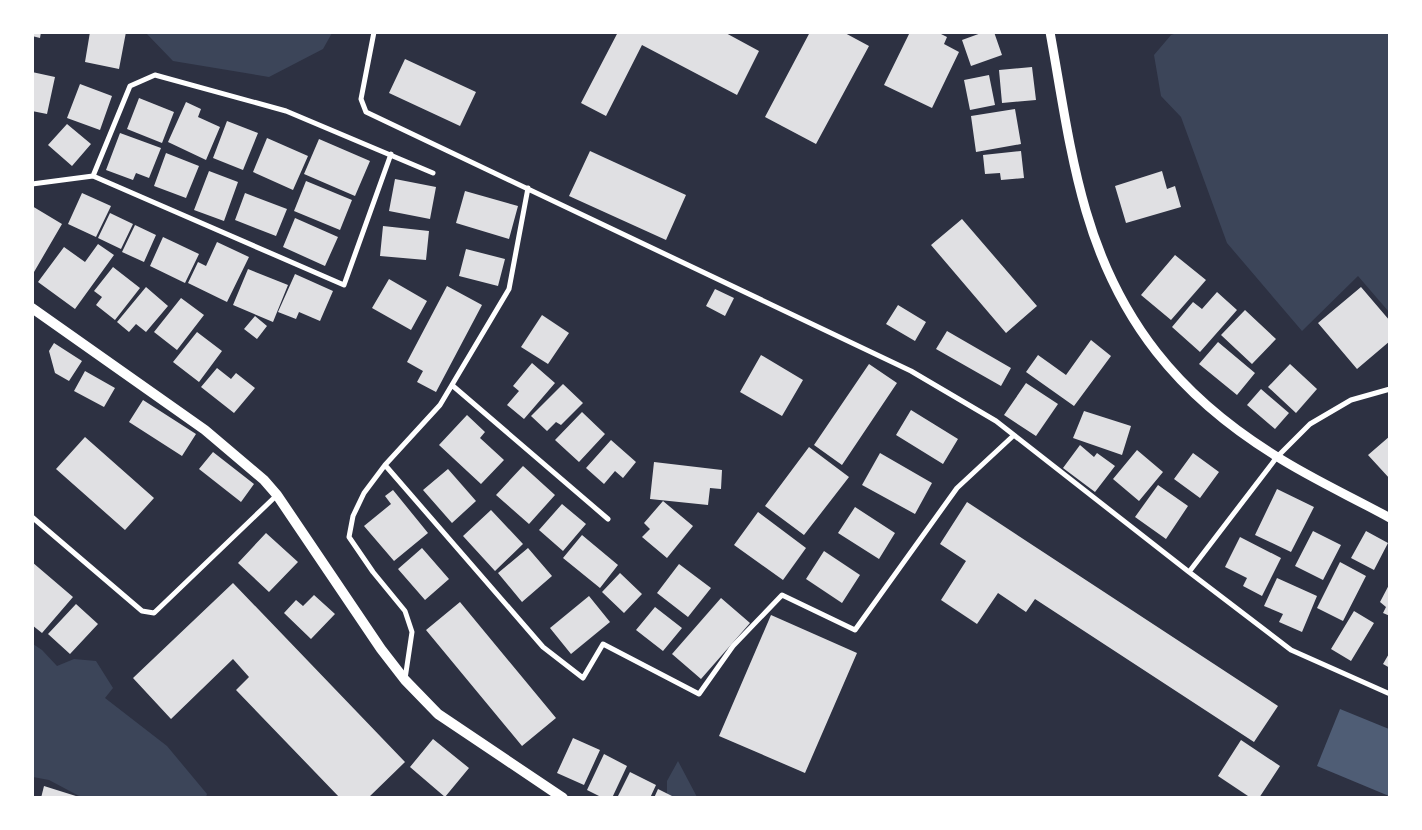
<svg xmlns="http://www.w3.org/2000/svg" width="1422" height="830" viewBox="0 0 1422 830" font-family="'Exo 2',sans-serif">
  <style>
    .green { fill: #3c4559 }
    .water { fill: #4f5d75 }
    .building { fill: #e0e0e3 }
    .lines { fill: none; stroke-linecap: round; stroke-linejoin: round }
    .minor { stroke: #fff; stroke-width: 5 }
    .tertiary { stroke: #fff; stroke-width: 9 }
    .secondary { stroke: #fff; stroke-width: 10 }
  </style>
  <rect width="100%" height="100%" fill="#2d3142"/>
  <path class="green" d="M146,33H332L323,49L269,77L173,61Z
    M1177,33H1389V312L1358,276L1302,331L1227,243L1181,117L1161,96L1154,55L1171,35Z
    M33,644L42,650L57,666L74,659L96,661L113,688L105,698L167,746L207,794L206,797H81L49,780L33,777Z
    M678,761L697,797L667,798V781Z"/>
  <path class="water" d="M1340,709L1389,729V796L1317,766Z"/>
  <path class="building" d="M32,32H41L40,38L32,36Z
    M90,32H126L119,69L85,62Z
    M618,32H724L759,51L737,95L642,45L606,116L581,103Z
    M810,32H843L869,46L816,144L765,117Z
    M910,32H937L947,37L944,44L959,52L932,108L884,85Z
    M984,32H994L1002,55L971,66L962,40Z
    M405,59L476,92L460,126L389,93Z
    M1032,67L1036,100L1002,103L999,70Z
    M32,72L55,77L47,114L32,111Z
    M989,75L995,105L970,110L964,80Z
    M80,84L112,96L100,130L67,118Z
    M139,98L174,112L162,143L127,129Z
    M186,102L201,109L198,117L220,127L206,160L168,142Z
    M1015,109L1021,144L976,152L971,116Z
    M227,121L258,133L243,170L213,158Z
    M67,124L91,144L72,166L48,145Z
    M120,133L161,148L149,178L136,173L133,180L106,170Z
    M267,138L308,156L293,190L253,172Z
    M319,139L370,161L355,196L304,174Z
    M590,151L686,195L666,240L569,196Z
    M1021,151L1024,178L1001,180L1000,173L985,174L983,155Z
    M166,153L199,166L186,198L154,186Z
    M209,171L238,182L224,221L194,210Z
    M1162,171L1167,189L1175,186L1181,207L1126,223L1115,186Z
    M395,179L436,187L430,219L389,211Z
    M306,181L352,200L340,230L294,211Z
    M465,191L518,206L509,239L456,223Z
    M82,193L111,206L96,237L68,224Z
    M245,193L287,209L276,236L235,220Z
    M32,206L62,224L34,272L32,271Z
    M110,213L133,224L121,249L98,238Z
    M295,218L338,237L325,266L283,247Z
    M962,219L1037,306L1006,333L931,245Z
    M135,225L156,235L144,262L122,252Z
    M383,226L429,231L426,260L380,256Z
    M163,237L199,254L185,283L150,266Z
    M217,242L249,257L227,302L188,283L198,262L206,266Z
    M98,244L114,255L75,309L38,282L64,247L85,262Z
    M466,249L505,259L498,286L459,276Z
    M1175,255L1206,280L1171,320L1141,295Z
    M113,267L140,288L115,320L96,305L102,297L94,291Z
    M248,269L288,285L273,322L233,305Z
    M295,274L333,291L320,321L299,312L296,319L278,312Z
    M389,279L427,301L411,330L372,308Z
    M447,286L482,305L436,392L417,382L423,371L407,362Z
    M146,287L168,306L146,332L136,324L129,332L117,322Z
    M1361,287L1390,321V341L1357,369L1318,323Z
    M715,289L734,298L725,316L706,306Z
    M1217,292L1237,310L1200,352L1172,327L1193,302L1202,309Z
    M181,298L204,315L177,350L154,332Z
    M898,305L926,322L915,341L886,324Z
    M1245,310L1276,339L1252,364L1221,335Z
    M542,315L569,333L548,364L521,347Z
    M255,316L267,326L257,339L244,329Z
    M947,331L1011,368L1001,386L936,349Z
    M197,332L222,351L199,382L173,362Z
    M1091,340L1111,356L1074,406L1026,372L1038,355L1066,375Z
    M1218,342L1255,373L1237,395L1199,364Z
    M54,343L82,361L69,381L55,373L49,351Z
    M761,355L803,380L782,416L740,392Z
    M532,363L555,383L524,419L507,405L519,391L513,386Z
    M869,364L897,383L842,465L814,445Z
    M1290,364L1317,389L1296,413L1268,387Z
    M217,368L231,379L236,373L255,388L234,413L201,387Z
    M85,371L115,388L104,407L74,391Z
    M1026,383L1058,404L1036,436L1004,415Z
    M563,384L583,403L561,425L556,422L547,431L531,416Z
    M1261,389L1289,413L1275,429L1247,405Z
    M143,400L196,434L182,456L129,422Z
    M911,410L958,439L943,464L896,435Z
    M1084,411L1131,426L1122,455L1073,438Z
    M582,412L605,434L579,462L555,440Z
    M467,415L485,432L480,438L504,460L481,484L439,445Z
    M1390,436V479L1368,455Z
    M85,437L154,498L125,530L56,469Z
    M611,440L636,462L623,478L615,471L604,484L586,468Z
    M1080,445L1094,457L1097,453L1115,466L1095,492L1063,468Z
    M809,447L849,477L804,535L765,506Z
    M1137,450L1163,472L1139,501L1113,479Z
    M213,452L254,484L241,502L199,469Z
    M880,453L932,483L915,514L862,485Z
    M1193,453L1219,472L1200,498L1174,479Z
    M654,462L722,470L721,489L710,488L708,505L650,499Z
    M523,466L555,495L529,524L496,495Z
    M448,469L476,501L452,523L423,490Z
    M1158,485L1188,506L1166,539L1135,517Z
    M1277,489L1314,507L1291,552L1255,535Z
    M393,490L428,533L394,561L364,526L391,504L385,496Z
    M663,501L693,526L667,558L642,537L650,529L644,523Z
    M967,502L1278,706L1254,742L1035,599L1026,612L998,593L977,624L941,600L966,561L940,544Z
    M562,504L586,524L563,551L539,530Z
    M855,507L895,533L879,559L838,533Z
    M491,510L523,544L495,571L463,536Z
    M758,512L806,548L783,580L734,545Z
    M1313,531L1341,545L1323,580L1295,566Z
    M1366,531L1388,543L1374,570L1351,558Z
    M266,533L298,562L269,592L238,563Z
    M582,535L618,565L600,588L563,558Z
    M1240,537L1281,558L1262,596L1243,586L1247,578L1225,567Z
    M422,548L449,579L425,600L398,569Z
    M528,548L552,576L522,602L498,573Z
    M824,551L860,575L842,603L806,579Z
    M32,562L73,597L42,633L32,625Z
    M1340,562L1366,576L1343,621L1317,608Z
    M679,564L711,588L688,617L657,593Z
    M620,573L642,594L624,613L602,592Z
    M1277,578L1317,596L1302,632L1279,622L1283,614L1264,606Z
    M233,583L405,762L368,798H340L236,690L249,677L233,659L171,719L133,678Z
    M1390,583V616L1383,613L1386,607L1380,602Z
    M314,595L335,614L311,639L284,613L296,600L303,606Z
    M589,596L610,622L571,654L550,628Z
    M721,598L750,623L701,679L672,654Z
    M460,602L556,718L522,746L426,630Z
    M76,604L98,624L70,654L48,634Z
    M655,607L682,628L663,651L636,630Z
    M1354,611L1374,623L1351,661L1331,649Z
    M771,615L857,653L805,773L719,736Z
    M1390,652V668L1383,664Z
    M573,738L600,750L584,785L557,773Z
    M433,739L469,768L445,797L410,767Z
    M1241,740L1280,766L1259,798H1251L1218,776Z
    M604,754L627,766L612,798H603L587,790Z
    M630,772L656,785L650,798H617Z
    M44,786L79,797V798H41Z
    M658,789L676,798H654Z"/>
  <g class="lines">
    <path class="minor" d="M374,32L361,99L366,112L911,371L996,421L1189,572L1277,457L1310,424L1351,400L1390,389
      M93,176L130,86L155,75L286,111L433,173
      M32,184L93,176L344,285L391,154
      M453,386L608,519
      M385,465L543,647L583,678L603,644L699,694L733,646L782,595L855,630L957,488L1013,436
      M32,517L142,611L154,613L277,495
      M1189,572L1291,650L1390,694
      M405,679L412,632L405,611L373,572L349,537L353,516L364,493L385,465L440,405L509,289L528,188"/>
    <path class="tertiary" d="M1050,32C1061,92 1069,153 1086,211C1118,321 1179,396 1276,456C1312,479 1352,497 1390,518"/>
    <path class="secondary" d="M32,308L205,430L264,480L277,495L381,649L405,680L438,714L563,798"/>
  </g>
  <rect width="1422" height="830" fill="none" stroke="#ffffff" stroke-width="68"/>
</svg>
